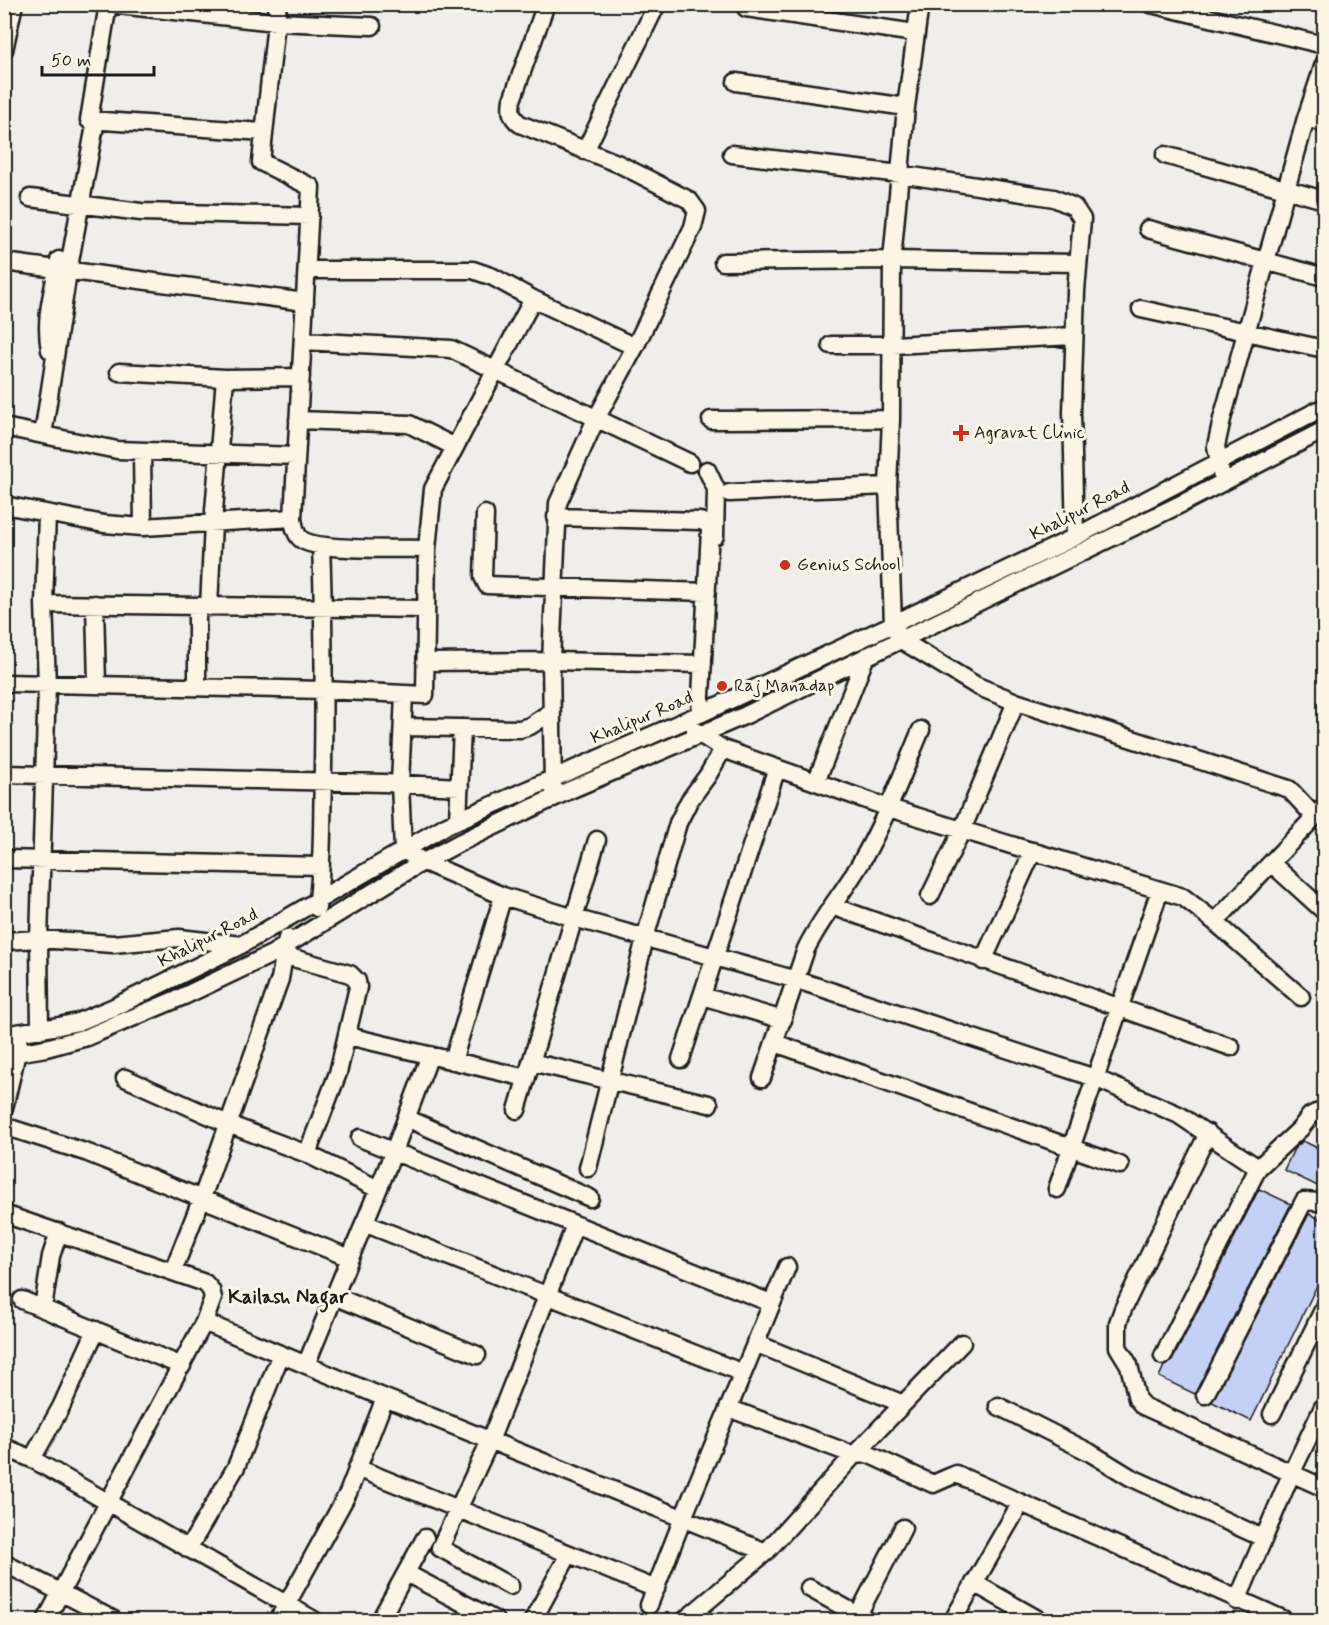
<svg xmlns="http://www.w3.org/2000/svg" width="1329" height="1625" viewBox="0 0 1329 1625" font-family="Mynerve,sans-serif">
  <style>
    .building { fill: #c5d0f7; stroke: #1c1c1c; stroke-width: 1.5 }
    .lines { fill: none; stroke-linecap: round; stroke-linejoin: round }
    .minor-casing { stroke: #1c1c1c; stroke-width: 21 }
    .minor { stroke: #fcf5e5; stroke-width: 16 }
    .poi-dot { fill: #c8321e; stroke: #fcf5e5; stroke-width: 2 }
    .labels { text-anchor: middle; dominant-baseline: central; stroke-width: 6; stroke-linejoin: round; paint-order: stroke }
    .poi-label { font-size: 18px; fill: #1c1c1c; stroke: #fcf5e5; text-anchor: start }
    .street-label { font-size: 18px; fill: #1c1c1c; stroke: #fcf5e5 }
    .neighbourhood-label { font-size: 20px; font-weight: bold; fill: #1c1c1c; stroke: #fcf5e5 }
  </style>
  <rect width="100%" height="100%" fill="#f1eee9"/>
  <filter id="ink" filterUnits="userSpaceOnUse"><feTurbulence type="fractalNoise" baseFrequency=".0167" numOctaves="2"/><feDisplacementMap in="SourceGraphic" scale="12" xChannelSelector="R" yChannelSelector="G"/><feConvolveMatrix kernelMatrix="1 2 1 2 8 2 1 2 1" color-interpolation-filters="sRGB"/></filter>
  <g filter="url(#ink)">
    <path class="building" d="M1303,1141L1324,1151V1189L1284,1170L1294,1149Z
      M1259,1189L1291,1204L1195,1394L1159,1377L1164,1366L1172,1361Z
      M1309,1214L1324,1221V1271L1251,1421L1212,1402Z"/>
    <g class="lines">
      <g class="minor-casing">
        <path id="minor" d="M108,4L89,120L264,132
          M109,4L276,22L372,26
          M278,4L261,162L311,187L293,518C294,525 295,534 301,539C316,552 403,548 427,549
          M546,4L512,100C510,111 511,117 520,124L619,164L689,200L697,211L693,227L635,347L596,419L558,503L551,661L553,788
          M920,4L906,107L892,260L891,419L888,486L893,624L901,640L977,686L1016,702L1289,789L1315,817
          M1151,4L1324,45
          M746,8L915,33
          M4,50L14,4
          M736,82L906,107
          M1306,118L1324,123
          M585,151L657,4
          M732,154L900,174L1054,198L1074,207L1082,219L1076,291L1072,412L1075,537
          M1165,155L1324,200
          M30,198L141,212L310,216
          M1148,229L1324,277
          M4,262L305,302
          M723,262L892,260L1078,263
          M307,270H473L493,277L533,299L635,347
          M1141,309L1324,349
          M303,341L451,349L690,463
          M831,345H892L1074,336
          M50,350C44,317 53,292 59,260
          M119,372L225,378L301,377
          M298,420L409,424L455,447
          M711,420L891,419
          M4,427L117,450L296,456
          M43,435L68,272L96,120
          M142,451L143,527
          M707,470L716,489L715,536
          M1221,473L1216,446L1222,419L1306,118L1324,64
          M729,493L888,486
          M4,505L104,524L143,527L293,518
          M485,514L483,577L487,585L707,592
          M556,517L700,521L709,524L710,530L700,714
          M44,604L426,609
          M95,604L97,685
          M197,606V687
          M209,607L213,523L225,378
          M425,662L551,661L703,664
          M4,683L324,690L425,695L427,549L433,489L533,299
          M404,694L400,784L403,850L424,862L503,896L574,918L797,980L1095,1078L1179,1115L1258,1168
          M403,727L520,729L530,726L551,712
          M695,731L723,749L889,808L1183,897L1215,922
          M4,774L384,783L460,787
          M816,782L866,656
          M458,820L462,728
          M4,859L321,866
          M1271,863L1324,911
          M930,896L962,830L1016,702
          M832,906L1231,1047
          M317,908C323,861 322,813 323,766C324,693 324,620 321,546
          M4,941L39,939L113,944L179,938L241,945
          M286,956L350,974L357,981L358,987L338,1073L307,1154
          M983,961L1033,851
          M702,996L783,1020
          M1301,997L1215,922L1324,807
          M40,1030L39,939L47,684L44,604L47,514
          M4,1035L59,1026L78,1022L112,1008L241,945L447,825L700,714L893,624L1075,537L1324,407
          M348,1036L526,1078
          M775,1043L1120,1165
          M4,1055L46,1048L87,1037L184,996L272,954L414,867L459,843L570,790L746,715L1185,502L1324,430
          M681,1059L777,768
          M453,1061L503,896
          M531,1062L709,1104
          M125,1078L228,1124L307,1154L378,1189
          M762,1078L806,949C821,918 843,893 860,864C885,821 902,775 921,730
          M4,1108L19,1044
          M517,1110L597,840
          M406,1118L590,1198
          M4,1126L88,1153L350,1258
          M1208,1133L1123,1309L1118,1323V1347L1129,1365L1137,1399L1143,1406L1324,1488
          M360,1138L771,1303
          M588,1168L645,938L678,823L689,801L708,775L723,749
          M1057,1189L1160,890
          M4,1214L205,1283L211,1290L213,1298L204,1322L46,1620
          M364,1223L743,1373
          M173,1271L202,1198L280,979L287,938
          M334,1296L477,1355
          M22,1300L182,1366
          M43,1308L51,1256L59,1232
          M204,1322L385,1398L766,1552
          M755,1343L903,1404
          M1163,1356L1258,1168L1300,1129L1310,1116L1316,1113L1324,1111
          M306,1365L394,1151L430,1055
          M1205,1395L1304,1201L1320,1202L1324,1199
          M998,1406L1089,1452L1130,1477L1263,1538
          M728,1408L854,1455L868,1454L933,1484L956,1474L1285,1620
          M1272,1414L1324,1308
          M4,1447L32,1459L314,1620
          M32,1459L61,1407L96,1330
          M357,1468L656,1589
          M188,1549L236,1467L281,1354
          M4,1563L114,1620
          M406,1573L495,1620
          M974,1583L1039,1620
          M510,1586L440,1548L490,1441L575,1225
          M809,1588L867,1620
          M1237,1601L1292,1472L1324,1405
          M649,1605L683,1518L787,1267
          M858,1615L903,1528
          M278,1620L348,1493L385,1398
          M380,1620L425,1538
          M533,1620L569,1554
          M685,1620L766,1552L854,1455L962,1343
          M953,1620L1020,1504"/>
      </g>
      <use href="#minor" class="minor"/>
    </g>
  </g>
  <g class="poi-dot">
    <path d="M958 424h6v6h6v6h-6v6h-6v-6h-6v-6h6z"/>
    <circle cx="785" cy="565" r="6"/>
    <circle cx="722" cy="686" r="6"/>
  </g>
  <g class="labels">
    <g class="poi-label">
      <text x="974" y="433">Agravat Clinic</text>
      <text x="797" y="565">Genius School</text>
      <text x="734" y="686">Raj Manadap</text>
    </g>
    <g class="street-label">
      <text transform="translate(1080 511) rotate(-27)">Khalipur Road</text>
      <text transform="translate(642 718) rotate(-23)">Khalipur Road</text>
      <text transform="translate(208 938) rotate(-27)">Khalipur Road</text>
    </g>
    <g class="neighbourhood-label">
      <text x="288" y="1297">Kailash Nagar</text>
    </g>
  </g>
  <rect width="1329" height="1625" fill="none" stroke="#fcf5e5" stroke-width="24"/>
  <rect x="12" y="12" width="1305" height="1601" fill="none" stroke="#1c1c1c" stroke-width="2" filter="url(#ink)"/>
  <path d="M42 66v9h112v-9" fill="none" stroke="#1c1c1c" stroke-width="3"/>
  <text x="51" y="66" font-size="18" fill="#1c1c1c" stroke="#fcf5e5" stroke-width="4.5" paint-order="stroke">50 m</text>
</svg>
